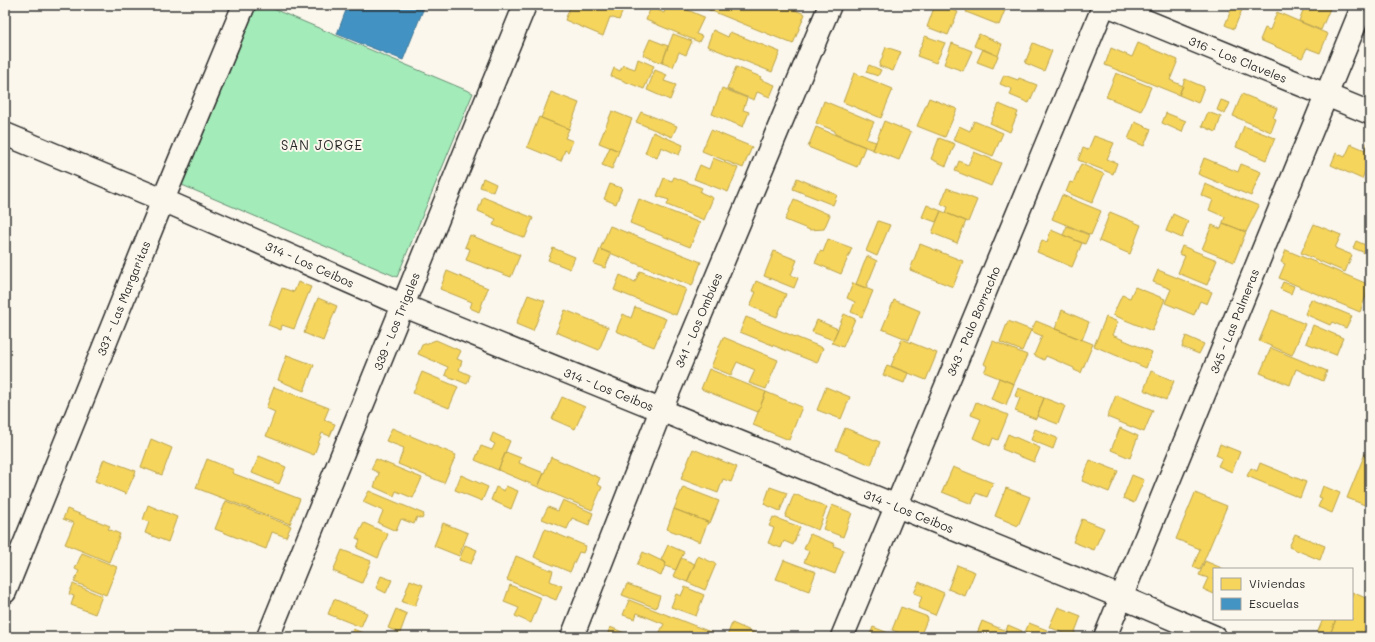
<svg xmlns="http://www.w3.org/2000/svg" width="1375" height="642" viewBox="0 0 1375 642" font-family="Mali,sans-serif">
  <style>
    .green { fill: #a3ecb9; stroke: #678c72 }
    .homes { fill: #f6d55c; stroke: #b9a24d }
    .schools { fill: #4393c3; stroke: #3c7495 }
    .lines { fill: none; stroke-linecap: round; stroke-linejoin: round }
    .street-casing { stroke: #2b2b2b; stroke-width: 25 }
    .street { stroke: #fbf7ec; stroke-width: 22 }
    .labels { text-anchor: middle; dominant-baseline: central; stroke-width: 4; stroke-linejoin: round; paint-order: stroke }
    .street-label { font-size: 12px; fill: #2b2b2b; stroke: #fbf7ec }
    .neighbourhood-label { font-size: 13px; letter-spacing: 1px; fill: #2b2b2b; stroke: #fbf7ec }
  </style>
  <rect width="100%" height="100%" fill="#fbf7ec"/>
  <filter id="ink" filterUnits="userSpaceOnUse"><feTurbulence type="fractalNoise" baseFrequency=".025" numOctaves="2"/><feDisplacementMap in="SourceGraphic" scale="8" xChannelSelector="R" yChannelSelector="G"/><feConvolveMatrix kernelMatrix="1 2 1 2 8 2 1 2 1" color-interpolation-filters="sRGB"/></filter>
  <g filter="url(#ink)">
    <path class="green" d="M257,5H264L473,93L397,277L182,185Z"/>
    <path class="homes" d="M571,5H617L624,8L619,20L610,17L603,36L565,20Z
      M667,5H676L704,17L696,34L702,36L699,42L646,20L651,7L664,13Z
      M697,5H782L805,14L793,44Z
      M782,5H797L795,10Z
      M935,5H940L958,12L948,35L927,27Z
      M969,5H1007L999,25L966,12Z
      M1233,5H1244L1234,29L1225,25Z
      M1305,5L1331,6L1321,30L1299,21Z
      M1277,12L1328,34L1320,53L1307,48L1302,58L1260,40L1265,28L1270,30Z
      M713,30L728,37L730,32L780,52L772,72L707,46Z
      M673,34L692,41L686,55L679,52L673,67L662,63Z
      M979,34L1002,44L998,56L974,46Z
      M925,36L945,43L936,63L917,56Z
      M650,39L668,46L662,63L643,55Z
      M952,43L972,51L963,71L944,64Z
      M1033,43L1052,51L1044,71L1025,63Z
      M1138,43L1178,60L1170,80L1183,86L1179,95L1105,65L1111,48L1132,57Z
      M886,47L901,52L893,71L879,66Z
      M983,49L998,56L993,68L977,62Z
      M638,59L654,66L644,89L611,76L614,68L620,71L623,65L635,69Z
      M869,65L881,70L878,76L866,72Z
      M736,67L761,77L760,79L775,85L770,97L757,92L754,100L727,89Z
      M655,70L667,75L664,81L676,85L670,100L647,90Z
      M854,73L893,89L881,118L843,102Z
      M1116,73L1151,87L1141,111L1106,97Z
      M1004,75L1018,80L1019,78L1037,85L1029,103L1010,95L1012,89L1000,84Z
      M1185,79L1204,87L1198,103L1179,95Z
      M722,88L747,98L743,110L749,112L743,127L712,114Z
      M551,92L579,103L569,129L541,118Z
      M1242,94L1277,108L1273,118L1276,119L1271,132L1233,116Z
      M929,98L957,109L945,137L917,126Z
      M1221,100L1230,103L1225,114L1217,110Z
      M824,101L874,122L866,139L876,142L873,150L835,134V131L816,123Z
      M999,104L1018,112L1010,132L990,123Z
      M612,111L632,119L619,151L599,143Z
      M641,112L677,126L672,137L636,122Z
      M1208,112L1221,117L1216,132L1202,126Z
      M1166,113L1186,121L1182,132L1162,123Z
      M539,117L569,129L565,138L573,141L568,152L565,150L561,161L527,147Z
      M884,121L911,132L899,160L873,150Z
      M974,121L1003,133L993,156L953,140L959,126L970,131Z
      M1135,122L1151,129L1144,146L1128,139Z
      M1244,126L1275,138L1266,160L1236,147Z
      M816,127L865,147L857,167L808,147Z
      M711,130L752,147L743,168L702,151Z
      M653,132L683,145L679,155L661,147L657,158L645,153Z
      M1094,136L1114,143L1107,159L1117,163L1113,174L1078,160L1083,148L1088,150Z
      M939,138L955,144L946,166L931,159Z
      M1368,141L1370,142V159L1362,179L1331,165L1336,153L1345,157L1351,144L1365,150Z
      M610,147L619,151L612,169L602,165Z
      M974,152L1001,163L991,186L955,171L959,161L968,165Z
      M713,158L738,168L728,192L694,179L700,165L709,169Z
      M1204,158L1238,172L1241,164L1261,172L1251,196L1198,174Z
      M1081,164L1104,174L1092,203L1066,192L1070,182L1073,183Z
      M1370,174V187L1365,185Z
      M674,177L702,188L700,192L713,198L704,220L667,205L669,200L657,196L664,178L672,181Z
      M483,178L496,184L493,192L480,187Z
      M797,178L837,195L833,205L793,189Z
      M610,184L622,188L616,204L604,199Z
      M1205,184L1259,206L1246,232L1223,223V222L1225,217L1209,210L1213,200L1201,195Z
      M947,188L977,200L968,222L946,213L948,207L941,204Z
      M1062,195L1101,211L1091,235L1052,219Z
      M483,197L533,218L525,238L493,225L496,219L478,211Z
      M639,199L700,223L690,247L630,223Z
      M794,199L830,215L824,229L810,230L785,220Z
      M927,205L941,211L936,222L922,217Z
      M941,211L966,221L957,243L932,233Z
      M1110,212L1141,225L1130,254L1099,241Z
      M1173,214L1188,221L1182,238L1166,231Z
      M878,221L890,225L877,256L866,251Z
      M1223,223L1246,232L1234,262L1202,249L1212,225L1221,229Z
      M1314,224L1341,235L1335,248L1352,255L1345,272L1301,253Z
      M610,226L701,262L692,286L600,249Z
      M1067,226L1089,235L1085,244L1063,235Z
      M1051,230L1082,243L1072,267L1037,252L1042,240L1047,242Z
      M470,235L520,255L511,277L466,260L470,249L465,247Z
      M828,239L852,248L841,274L815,263L820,251L823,252Z
      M1356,241L1370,247V255L1353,248Z
      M920,244L963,261L953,287L910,270Z
      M1182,246L1217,260L1207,285L1178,273L1185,256L1179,254Z
      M553,248L575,257L570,269L548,260Z
      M600,249L611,254L605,268L594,264Z
      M1286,250L1370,285L1360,312L1279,278L1285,264L1281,262Z
      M774,251L797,260L791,275L798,278L794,288L764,276Z
      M867,256L877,261L866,288L856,284Z
      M1158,270L1212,292L1207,304L1200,301L1194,315L1165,303L1171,289L1153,282Z
      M447,271L488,288L479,312L470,308L472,302L440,289Z
      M640,271L686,289L676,315L614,290L620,275L635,282Z
      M756,281L786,294L777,317L750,306L756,292L752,291Z
      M298,282L311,287L294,329L282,325L281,330L268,325L282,288L294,292Z
      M1283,282L1294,286L1291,294L1280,289Z
      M853,283L873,291L862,317L851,312L855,302L847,298Z
      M1135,287L1165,299L1152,331L1113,315L1122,295L1130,298Z
      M528,295L545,301L533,331L516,324Z
      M318,298L337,306L323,341L304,333Z
      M1311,299L1352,316L1346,328L1332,322L1330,325L1305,314Z
      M894,300L920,311L909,340L882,329Z
      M635,307L666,319L654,347L616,331L623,314L631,318Z
      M565,310L608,327L599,350L556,332Z
      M1062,310L1089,322L1082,340L1055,329Z
      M1272,310L1305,324L1292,355L1259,341Z
      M844,314L855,319L843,347L832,343Z
      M746,317L823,348L817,363L740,332Z
      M1106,317L1118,322L1112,335L1152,352L1146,368L1094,346Z
      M817,320L838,329L833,340L812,332Z
      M1008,321L1031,330L1022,351L1000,342Z
      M1036,321L1093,344L1081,373L1074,370V368L1046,356L1044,360L1034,355L1042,336L1031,331Z
      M1313,325L1343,338L1336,355L1306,343Z
      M1186,336L1204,344L1199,354L1182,347Z
      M723,337L778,360L766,389L749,383L755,370L737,362L731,375L711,367Z
      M902,339L937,353L926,380L891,366Z
      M436,340L461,351L457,359L462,361L459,370L470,375L467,384L445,375L448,367L418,354L422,345Z
      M993,341L1027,355L1014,384L984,372L987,366L984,364Z
      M1271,348L1327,371L1323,381L1296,369L1290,385L1260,373Z
      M287,355L314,365L304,391L278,380Z
      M887,365L908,373L904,383L883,375Z
      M709,369L766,392L758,412L701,389Z
      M1151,371L1174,381L1166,400L1144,390Z
      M422,372L458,387L449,408L413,393Z
      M999,378L1014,384L1006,405L991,399Z
      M274,387L329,408L324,420L335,424L330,436L322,433L314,455L266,436L275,412L266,408Z
      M826,387L850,397L841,419L817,410Z
      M1018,388L1044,398L1036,419L1015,411L1020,398L1015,396Z
      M766,392L802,407L789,440L753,425Z
      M1116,395L1153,410L1144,432L1107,417Z
      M562,397L585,407L575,429L552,419Z
      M1044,398L1065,406L1058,424L1037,416Z
      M976,402L1008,415L998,440L993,438L990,446L973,438L981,419L971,415Z
      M392,428L456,455L444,483L398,464L404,448L386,441Z
      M845,428L880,442L871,465L836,450Z
      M1120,428L1138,436L1130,458L1111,450Z
      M1035,429L1057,438L1053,449L1031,440Z
      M493,433L510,441L498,470L475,460L481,446L492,450L495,444L490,441Z
      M1008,434L1040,448L1034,462L1002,449Z
      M151,439L172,448L162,475L141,467Z
      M1370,442V459L1364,456Z
      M1220,444L1240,452L1232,472L1218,466L1222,458L1216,455Z
      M693,449L737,467L731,482L723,479L718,493L681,479Z
      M506,452L521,458L519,463L544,473L538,487L498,470Z
      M259,456L286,467L279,484L252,473Z
      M1364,456L1370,459V507L1347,498Z
      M551,457L600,478L597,484L602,487L592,510L538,487Z
      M104,459L136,471L126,494L95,481Z
      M207,459L234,470L232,473L300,499L290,524L196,488Z
      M376,459L422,478L413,498L396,491L394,496L374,487L379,473L371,469Z
      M1090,460L1118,471L1109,492L1082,481Z
      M1260,463L1306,482L1300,498L1247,476L1251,468L1257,471Z
      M953,467L993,483L987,497L976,493L972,504L942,492Z
      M461,475L488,487L482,501L455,490Z
      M1132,475L1144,480L1134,503L1123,498Z
      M506,486L518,491L511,509L491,500L496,487L504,491Z
      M1323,486L1340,493L1332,513L1318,507L1322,498L1319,497Z
      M683,487L719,501L710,523L674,509Z
      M770,487L787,493L780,511L764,504Z
      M1006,488L1030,497L1018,526L995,516Z
      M369,491L424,514L422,519L417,517L414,524L401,519L396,531L378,523L383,511L363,502Z
      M1195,493L1227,506L1200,570L1193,567L1200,549L1176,539Z
      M794,494L827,507L818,530L785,517Z
      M563,500L593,513L589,525L572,518L567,529L542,519L548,507L558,511Z
      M226,501L291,526L286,537L272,532L266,549L215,529Z
      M148,505L177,517L168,542L145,533L149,522L143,520Z
      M832,505L852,513L843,537L823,529Z
      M67,509L110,526L108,529L120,534L109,562L65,544L74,523L63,519Z
      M674,509L708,522L700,542L667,529Z
      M773,517L800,527L793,545L784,541L781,548L768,543L774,528L769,526Z
      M1082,519L1104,528L1094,550L1073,542Z
      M364,523L388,534L378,558L357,548L360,540L356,538Z
      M443,523L468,533L459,556L434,546Z
      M545,529L586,546L583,553L579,552L570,572L534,557Z
      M810,534L835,544L834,546L844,550L835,574L804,562L809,551L804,549Z
      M1295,534L1325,546L1320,560L1289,547Z
      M465,545L477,550L471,564L459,560Z
      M668,545L684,552L676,570L665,566L666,563L661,560Z
      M342,550L371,561L362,583L333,571Z
      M643,552L666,563L661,576L637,565Z
      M82,553L117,567L106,595L74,582L79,571L75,569Z
      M516,556L553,571L550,581L562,586L556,600L507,580Z
      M698,556L716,564L705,590L687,582Z
      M681,558L695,564L687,582L673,576Z
      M784,560L816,572L809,591L776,579Z
      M1205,561L1224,569H1214V594L1203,589L1208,578L1199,575Z
      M957,565L975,572L965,596L948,589Z
      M381,576L392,580L386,593L376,588Z
      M410,580L423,585L415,606L402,602Z
      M919,582L944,593L935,615L918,608L922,596L914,593Z
      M73,584L102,596L95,614L71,605L74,596L69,594Z
      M627,584L660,596L656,608L622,595Z
      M510,585L541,598L531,623L515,616L519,608L504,602Z
      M685,587L704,595L696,616L671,607L676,594L681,596Z
      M1352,592L1370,600V623L1364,637H1329L1336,619H1352Z
      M334,599L367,613L361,627L328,614Z
      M629,600L713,633L711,637H664L665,636L659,634L664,624L637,613L635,619L623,615Z
      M901,607L928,617L920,637H910L892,630Z
      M1058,607L1081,616L1073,637L1049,627Z
      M396,609L407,614L400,633L388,628Z
      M1323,619H1336L1329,637H1319L1316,636Z
      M982,621L1006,631L1004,637L976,636Z
      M732,623L758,634L757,637L727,636Z
      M1029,623L1047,630L1045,637H1023Z
      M1008,625L1022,631L1020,637H1004Z
      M610,627L627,634L626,637L607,636Z
      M873,627L899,637H869Z
      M353,629L373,637H350Z"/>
    <path class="schools" d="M348,5H425L403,60L337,34Z"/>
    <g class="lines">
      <g class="street-casing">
        <path id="street" d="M1107,5L1370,113
          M5,134L163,200L402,305L1121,597L1215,637
          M5,592L163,200L244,5
          M268,637L525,5
          M572,637L661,410L830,5
          M842,637L1104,5
          M1105,637L1363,5"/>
      </g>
      <use href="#street" class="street"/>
    </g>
  </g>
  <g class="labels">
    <g class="street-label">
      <text transform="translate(1238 59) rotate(22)">316 - Los Claveles</text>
      <text transform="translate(310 264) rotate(24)">314 - Los Ceibos</text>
      <text transform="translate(123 298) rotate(-68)">337 - Las Margaritas</text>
      <text transform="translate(698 320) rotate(-67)">341 - Los Ombúes</text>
      <text transform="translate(396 321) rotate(-68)">339 - Los Trigales</text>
      <text transform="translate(973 321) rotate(-67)">343 - Palo Borracho</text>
      <text transform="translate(1234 321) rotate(-68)">345 - Las Palmeras</text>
      <text transform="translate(609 389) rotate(22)">314 - Los Ceibos</text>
      <text transform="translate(909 511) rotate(22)">314 - Los Ceibos</text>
    </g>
    <g class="neighbourhood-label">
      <text x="322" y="144">SAN JORGE</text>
    </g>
  </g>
  <rect width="1375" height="642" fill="none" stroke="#fbf7ec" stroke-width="20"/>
  <rect x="10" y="10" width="1355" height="622" fill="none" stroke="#2b2b2b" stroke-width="1.5" filter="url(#ink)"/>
  <rect x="1213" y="568" width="140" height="52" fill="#fbf7ec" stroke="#a8a59f"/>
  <rect x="1221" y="578" width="20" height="12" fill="#f6d55c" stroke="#a8a59f"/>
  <text x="1249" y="588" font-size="12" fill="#2b2b2b">Viviendas</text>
  <rect x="1221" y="598" width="20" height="12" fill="#4393c3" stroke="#a8a59f"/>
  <text x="1249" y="608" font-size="12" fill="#2b2b2b">Escuelas</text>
</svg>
